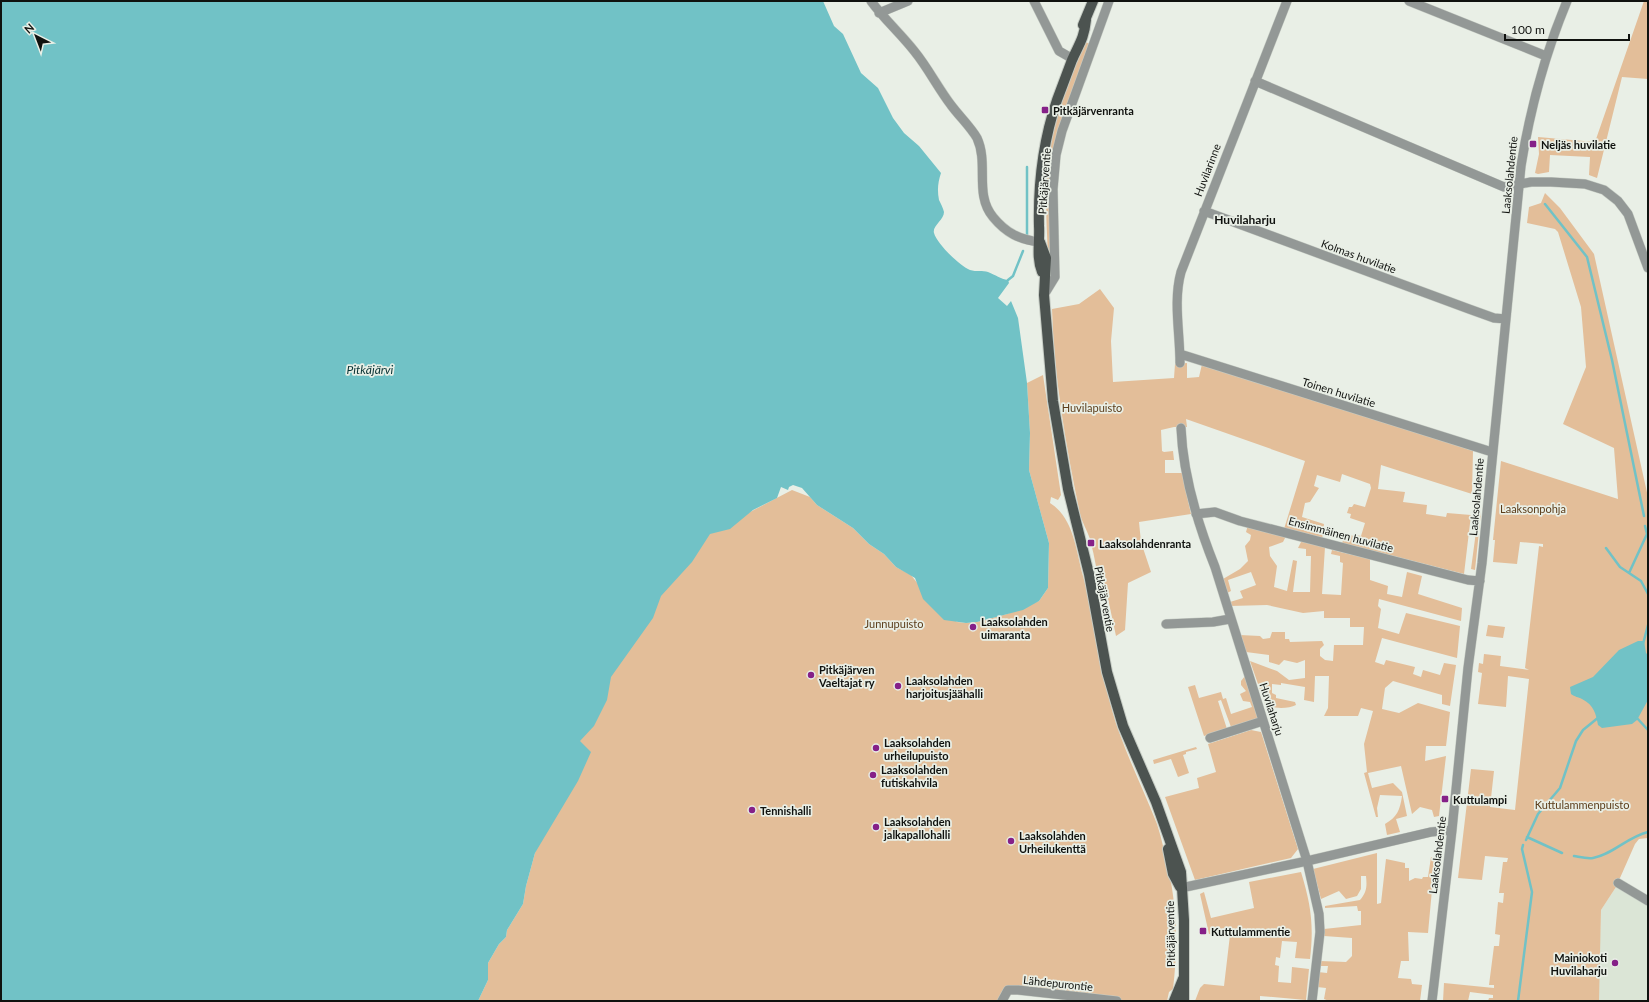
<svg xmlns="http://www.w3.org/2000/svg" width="1649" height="1002" viewBox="0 0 1649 1002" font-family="Lato,sans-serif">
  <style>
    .built { fill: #dbe5d6 }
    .green { fill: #e3be99 }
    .water { fill: #71c2c6 }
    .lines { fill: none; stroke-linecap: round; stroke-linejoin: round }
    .stream { stroke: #71c2c6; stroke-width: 2.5 }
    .minor-casing { stroke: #c6ccc4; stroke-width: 10 }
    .major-casing { stroke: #c6ccc4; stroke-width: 12 }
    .minor { stroke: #939896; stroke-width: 9 }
    .major { stroke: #4c5350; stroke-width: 10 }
    .poi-dot { fill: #852088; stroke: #e9efe6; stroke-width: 1.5 }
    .labels { text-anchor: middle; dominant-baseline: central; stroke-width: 3.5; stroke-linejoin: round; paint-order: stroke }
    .poi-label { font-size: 11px; font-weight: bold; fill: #10120f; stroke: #e9efe6; text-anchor: start }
    .street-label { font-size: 11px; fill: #10120f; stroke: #e9efe6 }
    .park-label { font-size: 11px; fill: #5b3c19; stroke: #e9efe6 }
    .neighbourhood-label { font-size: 12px; font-weight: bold; fill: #10120f; stroke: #e9efe6 }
    .water-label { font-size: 12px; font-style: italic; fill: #073133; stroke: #e9efe6 }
  </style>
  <rect width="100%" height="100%" fill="#e9efe6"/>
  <path class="built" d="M1616,887L1648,906V1001H1598L1601,910Z"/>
  <path class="green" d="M1644,1H1648V79L1622,77L1597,178L1589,175L1590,157L1550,155L1549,172L1538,174L1535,173L1539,154L1538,137L1595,142Z
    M1085,42L1091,44L1059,134L1053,254H1048C1046,216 1044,179 1051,141C1057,107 1072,73 1085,42Z
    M1545,193L1560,208L1594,254L1648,497V838L1639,839L1635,844L1616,887L1601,910L1599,1001H1488L1489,998H1493V995L1470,992L1468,1001H1443L1444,983L1494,988V985H1489L1494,946H1499L1500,935L1495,934L1498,902L1503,903L1504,893H1499L1503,862H1507L1508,858L1485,856L1482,880L1458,878L1471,769L1494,771L1490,807L1515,810L1529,679L1508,676L1506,707L1478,704L1482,673L1478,672L1479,663L1483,664L1484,654L1501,656L1500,666L1529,670L1525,668L1539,546L1543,547V544L1520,542L1517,564L1493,562L1495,540H1493L1501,461L1618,499L1614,448L1563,424L1586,367L1581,307L1558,232L1555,229L1527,223L1529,207L1541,203Z
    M1100,289L1114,308L1111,341L1113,382L1174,378L1175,364L1187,363V378L1199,377L1203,360L1473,451L1472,494L1381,465L1378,489L1405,492L1403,502L1427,505L1426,514L1446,517L1447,513L1471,515L1464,574L1342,543L1345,536L1348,538L1349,535L1354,536L1355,535L1361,536L1365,523L1350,518L1351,514L1347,513L1349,507H1352L1354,504L1365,507L1371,488L1370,484L1342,474L1340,482L1317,475L1314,486L1319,488L1310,502L1305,503L1302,517L1324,524L1322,540L1284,529L1305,461L1186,419L1187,427H1174L1161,430L1162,451L1164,452L1173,451L1174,460H1165V473H1182L1191,514L1139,522L1141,542L1151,572L1128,583L1125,630L1116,636L1107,594L1101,596C1098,577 1095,558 1090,539C1087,530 1082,522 1080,514C1066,446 1054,378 1052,309L1079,304Z
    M1043,375L1061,495L1058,500L1051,497L1050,503C1074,518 1076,551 1083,576C1097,627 1101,681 1119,732C1130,763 1145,793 1157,824C1162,839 1165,856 1169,871C1177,912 1178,947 1173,989L1169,992L1167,1001H1117L1008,990L1002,1001H478L488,980V963L499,944L506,937L507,930L523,904L526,886L535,853L628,576L792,490L810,497L817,505L853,528L869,544L884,554L896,567L911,575L918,584L957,622L966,623L977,622L1007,614L1039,601L1048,588L1049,543L1029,470L1030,433L1027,383Z
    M1479,509L1481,512L1475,570L1471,569Z
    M1248,525L1286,536L1283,542L1269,547L1270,556L1277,566L1274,587L1287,591L1293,560L1297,561L1293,592H1310L1311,556H1306V549L1298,548L1302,540L1325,547L1322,594L1341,595L1343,563L1340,562V556L1331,554L1332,550L1370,559V580L1388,586L1387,594L1402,597L1407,572L1422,576L1418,594L1462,608L1461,621L1379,599L1378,606L1381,609L1378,628L1399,634L1406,613L1460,626L1457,658L1382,638L1375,662L1384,665L1386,660L1415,667L1413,674L1421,677L1423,670L1440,675L1444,663L1456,665L1450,706L1442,704V695L1393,681L1385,688L1382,709L1399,713L1418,703L1450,712L1446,746H1426L1425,761L1446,756L1439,816L1434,817L1432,810L1420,807L1412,814L1401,766L1368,773L1372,788L1393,783L1402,792L1407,816L1396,819L1400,832L1387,835L1385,824C1397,817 1400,810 1402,796L1380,795L1377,808L1378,817H1376L1364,773L1367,772L1364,744L1373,711L1361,708L1358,716H1324L1328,708L1329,676H1315L1314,702L1304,700L1305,687L1281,683V685L1272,684V693L1276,695V698L1295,702L1296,705C1288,709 1272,709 1265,704L1250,661L1277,671L1289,680L1305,678V660L1297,663L1284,660L1279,665L1269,662V655L1246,652L1240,635L1260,636L1263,639L1270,638L1272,632H1285V639H1289L1290,642L1322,641L1324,645L1320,649V656L1325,660L1333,661L1334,645H1363L1364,627H1350V618H1324V611L1303,613L1267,605L1230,606V602L1243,598L1240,591L1256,585L1251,572L1228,580L1231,591L1227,593L1223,579L1240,569L1248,561L1245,546L1250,540L1251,535L1246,532Z
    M1488,625L1505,627L1503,638L1486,636Z
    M1245,676L1258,716L1257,719L1231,727L1221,700L1218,701L1227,729L1204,736L1188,687L1195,685L1199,698L1221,692L1223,699L1226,698L1231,714L1252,707L1250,702L1243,701L1240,694L1246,691L1241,685V681Z
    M1251,730L1261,732L1298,849L1291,858L1195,880L1165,797L1199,788L1197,778L1216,772L1208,744Z
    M1196,747L1197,749L1186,752V754L1183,755L1189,773L1178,777L1171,759L1154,764L1153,760Z
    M1377,853V904L1381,903L1386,859L1405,863V868H1409V881L1415,878L1422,879L1423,877H1428L1431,857H1435L1428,933L1408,932L1409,961H1401L1398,978L1411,979L1412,984L1422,985L1420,1001H1329L1324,999L1326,988L1317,987L1318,972L1327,973L1328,966H1320V961L1346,962L1352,956V938L1324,936V929L1361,925V911H1358L1357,906L1325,908V906L1360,900C1367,892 1367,886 1366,876H1361V889L1357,896L1346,899L1339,891L1321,899L1313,869Z
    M1301,872C1311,905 1314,925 1310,959L1295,958L1297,942L1282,941L1280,958L1276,957L1275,965L1279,966L1278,982L1291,983L1292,967L1309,969L1306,1000L1260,996V1001H1207L1204,1000L1195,1001L1200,988L1204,984L1224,986L1230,935L1209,934L1200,894L1204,892L1211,918L1254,908L1249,882Z"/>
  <path class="water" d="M1,1H823L834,26L843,34L861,73L878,88L893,118L904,133L919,146L941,173C938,182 937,190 939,200C941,204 943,208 944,212C944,220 932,226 934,233C937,244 960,266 970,270C976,272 983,270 988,272C996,275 1000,279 1008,280L1009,283L998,298L1007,306L1011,301L1018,318L1027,383L1030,433L1029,470L1049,543L1048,588L1039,601L1023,610L977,622L966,623L944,620L923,599L915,578L896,567L884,554L869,544L853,528L817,505L802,488L793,485L789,487L788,490L781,487L777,498L753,510L730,529L710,534L692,562L661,596L653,618L611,677L607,700L594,726L580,741L591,752L578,781L535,853L526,886L523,904L507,930L506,937L499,944L488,963V980L478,1001H1Z
    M1638,641H1644L1646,653L1648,655V700L1637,720L1632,724L1602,728L1598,725C1596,714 1594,705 1582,699C1578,697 1575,697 1571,694L1570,687L1593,677L1619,650Z"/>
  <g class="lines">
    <path class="stream" d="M1545,204L1587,257L1612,360L1644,516
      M1027,235V167
      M1008,280L1013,276L1023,251
      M1645,526L1647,534L1629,573L1641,581L1648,594
      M1606,548L1620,567L1629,573
      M1643,644L1648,625
      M1636,717L1648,730
      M1527,837L1562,853
      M1526,840L1538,814L1560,788L1576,741L1583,730L1599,717
      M1574,856C1580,857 1587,859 1593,858C1612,855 1627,837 1648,832
      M1518,1001L1532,892L1522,849L1523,845"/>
    <g class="minor-casing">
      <path id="minor" d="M871,1C884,19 901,34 915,52C928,68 938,88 951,105C959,116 970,126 977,138C989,164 974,194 993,217C1006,233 1020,240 1040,242
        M1034,1L1059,51L1073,59
        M1409,1L1546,56
        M879,13L908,1
        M1255,81L1504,187L1531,182H1551L1585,184L1604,190L1618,201L1628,214L1648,268
        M1204,211L1469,309L1494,318L1506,319
        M1044,295L1055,277L1053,189L1056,155L1062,131L1109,1
        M1180,354L1492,452
        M1180,363C1180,333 1173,301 1181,272L1287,1
        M1181,428C1183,476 1197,522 1215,567L1307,861L1319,914L1320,932L1312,1001
        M1196,514L1215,512L1240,521L1468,580L1480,581
        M1166,624L1213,622L1230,619
        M1210,738L1263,721
        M1618,883L1648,901
        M1181,888L1307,861L1431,832L1452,830
        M1002,1001L1008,990H1018L1117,1001
        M1432,1001L1452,830L1468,668L1482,563L1521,166C1530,109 1545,54 1567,1"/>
    </g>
    <g class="major-casing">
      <path id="major" d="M1083,25L1093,1
        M1040,242L1046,258L1044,295L1053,401L1068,489L1089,574L1107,672L1123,726L1156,802L1181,872L1184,920V1001
        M1042,272C1036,257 1040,242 1039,226C1038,183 1043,141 1057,100C1062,87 1067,73 1072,60C1079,44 1084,39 1086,20
        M1168,849L1173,874L1180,887
        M1174,1001L1183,979"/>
    </g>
    <use href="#minor" class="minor"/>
    <use href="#major" class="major"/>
  </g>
  <g class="poi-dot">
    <rect x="1041" y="106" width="8" height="8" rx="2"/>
    <rect x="1529" y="140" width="8" height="8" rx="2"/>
    <rect x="1087" y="539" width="8" height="8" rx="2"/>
    <circle cx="973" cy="627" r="4"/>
    <circle cx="811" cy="675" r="4"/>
    <circle cx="898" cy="686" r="4"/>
    <circle cx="876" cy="748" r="4"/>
    <circle cx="873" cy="775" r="4"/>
    <rect x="1441" y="795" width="8" height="8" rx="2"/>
    <circle cx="752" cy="810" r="4"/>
    <circle cx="876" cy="827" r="4"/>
    <circle cx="1011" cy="841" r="4"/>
    <rect x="1199" y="927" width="8" height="8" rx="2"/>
    <circle cx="1615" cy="963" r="4"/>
  </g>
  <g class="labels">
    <g class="poi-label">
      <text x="1053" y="110">Pitkäjärvenranta</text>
      <text x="1541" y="144">Neljäs huvilatie</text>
      <text x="1099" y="543">Laaksolahdenranta</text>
      <text x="981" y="621">Laaksolahden<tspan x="981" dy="13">uimaranta</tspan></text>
      <text x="819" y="669">Pitkäjärven<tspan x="819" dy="13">Vaeltajat ry</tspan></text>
      <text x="906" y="680">Laaksolahden<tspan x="906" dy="13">harjoitusjäähalli</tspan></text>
      <text x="884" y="742">Laaksolahden<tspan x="884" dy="13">urheilupuisto</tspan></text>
      <text x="881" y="769">Laaksolahden<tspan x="881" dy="13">futiskahvila</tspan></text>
      <text x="1453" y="799">Kuttulampi</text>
      <text x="760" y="810">Tennishalli</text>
      <text x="884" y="821">Laaksolahden<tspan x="884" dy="13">jalkapallohalli</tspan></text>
      <text x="1019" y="835">Laaksolahden<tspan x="1019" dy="13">Urheilukenttä</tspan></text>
      <text x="1211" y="931">Kuttulammentie</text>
      <text x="1607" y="957" text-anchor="end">Mainiokoti<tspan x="1607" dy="13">Huvilaharju</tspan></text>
    </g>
    <g class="street-label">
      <text transform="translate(1207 170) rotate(-69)">Huvilarinne</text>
      <text transform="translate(1509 175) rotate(-84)">Laaksolahdentie</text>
      <text transform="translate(1044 181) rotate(-86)">Pitkäjärventie</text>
      <text transform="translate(1359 256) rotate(20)">Kolmas huvilatie</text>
      <text transform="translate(1339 392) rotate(17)">Toinen huvilatie</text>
      <text transform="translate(1476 497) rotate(-85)">Laaksolahdentie</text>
      <text transform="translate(1341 534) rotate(15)">Ensimmäinen huvilatie</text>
      <text transform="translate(1105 599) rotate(79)">Pitkäjärventie</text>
      <text transform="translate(1272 709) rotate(72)">Huvilaharju</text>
      <text transform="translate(1437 855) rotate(-83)">Laaksolahdentie</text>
      <text transform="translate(1170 934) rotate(-91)">Pitkäjärventie</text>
      <text transform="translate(1058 983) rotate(6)">Lähdepurontie</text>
    </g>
    <g class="park-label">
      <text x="1092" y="407">Huvilapuisto</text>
      <text x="1533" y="508">Laaksonpohja</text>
      <text x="894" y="623">Junnupuisto</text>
      <text x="1582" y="804">Kuttulammenpuisto</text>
    </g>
    <g class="neighbourhood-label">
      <text x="1245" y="219">Huvilaharju</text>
    </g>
    <g class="water-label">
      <text x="370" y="369">Pitkäjärvi</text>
    </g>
  </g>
  <rect width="1649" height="1002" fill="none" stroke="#10120f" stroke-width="4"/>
  <g transform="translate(36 36) rotate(318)" stroke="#e9efe6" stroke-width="3" paint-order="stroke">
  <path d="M0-3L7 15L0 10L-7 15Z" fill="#10120f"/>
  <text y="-6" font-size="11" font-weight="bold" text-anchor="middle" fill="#10120f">N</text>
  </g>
  <path d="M1505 34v6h124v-6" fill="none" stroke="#10120f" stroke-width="2"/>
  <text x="1511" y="34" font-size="12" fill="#10120f" stroke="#e9efe6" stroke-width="3" paint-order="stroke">100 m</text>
</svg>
